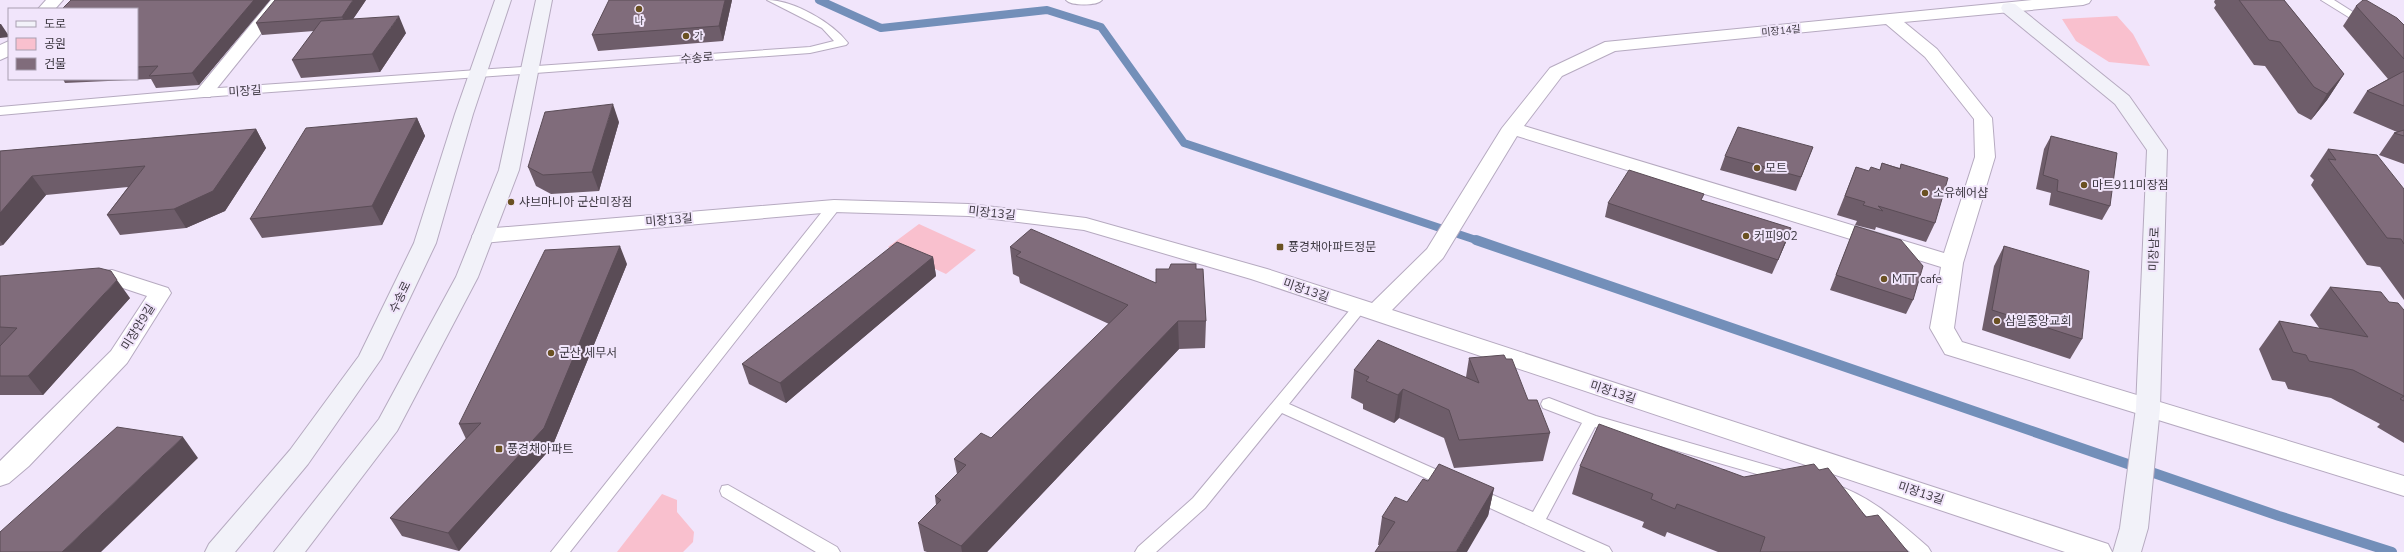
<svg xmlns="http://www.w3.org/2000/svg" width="2404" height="552" viewBox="0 0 2404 552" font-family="'Nunito Sans','Noto Sans KR',sans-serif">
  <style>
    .green { fill: #f9c0ce }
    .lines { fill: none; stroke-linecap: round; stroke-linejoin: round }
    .stream-far1 { stroke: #738fb9; stroke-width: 8 }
    .stream { stroke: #738fb9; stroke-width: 10 }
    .lane-casing { stroke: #b6aac0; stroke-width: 2 }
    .street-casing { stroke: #b6aac0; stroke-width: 2 }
    .secondary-casing { stroke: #b6aac0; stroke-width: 2 }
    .lane { fill: #fff; fill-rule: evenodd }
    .street { fill: #fff; fill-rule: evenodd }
    .secondary { fill: #f2f2f9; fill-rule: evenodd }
    .wall { fill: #6e5d6a }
    .shaded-wall { fill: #5a4c56 }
    .building { fill: #806c7b; stroke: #5a4c56 }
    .poi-dot { fill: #6a5122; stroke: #f1e5fb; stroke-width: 1.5 }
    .labels { text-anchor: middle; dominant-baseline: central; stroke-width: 4; stroke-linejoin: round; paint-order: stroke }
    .far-poi-label { font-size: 10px; fill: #3d3841; stroke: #f1e5fb }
    .far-street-label { font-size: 10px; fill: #3d3841; stroke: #f1e5fb }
    .street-label { font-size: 12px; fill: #3d3841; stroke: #f1e5fb }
    .poi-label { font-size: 12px; fill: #3d3841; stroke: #f1e5fb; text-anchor: start }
  </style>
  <rect width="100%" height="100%" fill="#f1e5fb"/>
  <path class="green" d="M2117,16L2133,34L2150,66L2109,62L2076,41L2062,19Z
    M919,224L976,250L946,274L888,247Z
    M662,494L677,500V512L694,532L693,542L683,552H617Z"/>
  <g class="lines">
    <path class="stream-far1" d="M819,0L881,28L1047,10L1101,27L1184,143L1479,241"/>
    <path class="stream" d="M1476,240L2279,516L2392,552"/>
    <g class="lane-casing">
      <path id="lane" d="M767,0C793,0 832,22 848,43L846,45L810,53L204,97L0,115V107L204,89L810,47L834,41L822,28Z
        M1066,0H1102C1097,6 1071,6 1066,0Z
        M2321,0H2334L2372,24L2367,27L2363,26Z
        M834,202L839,203L841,206L839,209L570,552H551L829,203Z
        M1359,303L1364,305L1366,308L1364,311L1289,404L1455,478L1457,482L1455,486L1449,488L1443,486L1282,413L1205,508L1156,552H1135L1138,547L1193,498L1354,305Z
        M1549,398L1596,416L1794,473L1796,477L1794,481L1788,483L1595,427L1546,519L1609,547L1612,552H1586L1468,498L1466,493L1468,488L1474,487L1533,512L1582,423L1543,408L1541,404L1543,400Z
        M1833,484C1871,496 1899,522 1928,547L1931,552H1910L1863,513L1827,495L1825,490L1827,485Z
        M728,485L837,547L840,552H816L722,496L720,491L722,486Z"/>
    </g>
    <g class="street-casing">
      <path id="street" d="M46,0H63L55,9H38Z
        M271,0H288L210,97H198L195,93L198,89Z
        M2032,0H2091L2089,3L2083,5L1904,22L1937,49L1992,118L1995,157L1963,263L1954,328L1962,342L2404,476V496L1945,354L1930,328L1941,267L1517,136L1443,258L1392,310L2108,544L2112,552H2065L1251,279L1084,230L969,216L834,212L483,243L476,241L472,236L476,231L483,229L834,200L969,204L1086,218L1267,269L1372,303L1427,249L1502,128L1550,68L1605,42ZM1886,24L1925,57L1974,119L1975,157L1944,253L1524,126L1562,76L1615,51Z
        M9,41V56L0,60V45Z
        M112,270L168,288L171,293L127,363L29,466L9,483L0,486V461L111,351L147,296L111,284L87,287L79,285L76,280L79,275Z"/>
    </g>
    <g class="secondary-casing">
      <path id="secondary" d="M495,0H511L473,114L436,243L381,359L308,464L235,552H205L209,544L290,450L359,356L414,243L455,114Z
        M536,0H552L519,170L478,277L397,431L305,552H274L379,419L456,277L499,170Z
        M2009,3L2015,4L2129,96L2167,150L2160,408L2148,528L2141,552H2113L2120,528L2136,408L2147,150L2115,104L2003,12L2001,8L2003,4Z"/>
    </g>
    <use href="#lane" class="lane"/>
    <use href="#street" class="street"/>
    <use href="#secondary" class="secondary"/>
  </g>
  <path class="wall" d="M71,0H270L199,85L156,88L151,79L65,83L63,79H137V9Z
    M366,0L353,19L406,33L380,72L301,78L292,60L314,31L262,35L256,23Z
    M732,0L723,41L598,51L592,35Z
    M2215,0H2284L2344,74L2327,100L2311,120L2298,113L2265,66L2254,65L2214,8L2216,5L2214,2Z
    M2356,6L2404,25V164L2379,155L2394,133L2397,132L2353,113L2367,91L2388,79L2343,26Z
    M417,118L425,136L382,225L262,238L250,219Z
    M619,122L599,191L551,194L536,186L528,167Z
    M256,129L266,148L225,211L186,228L120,235L107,215L128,187L46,195L3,245L0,246V151Z
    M2051,136L2110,206L2102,220L2049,205L2051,193L2036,189L2044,149Z
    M1813,147L1796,191L1720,170L1725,156Z
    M2328,149L2404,189V300L2380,267L2367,265L2311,185L2314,180L2310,176Z
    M1882,163L1900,168L1901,164L1935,223L1926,242L1876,227L1875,230L1855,225L1857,221L1837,215L1856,167L1869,171L1880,170Z
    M1702,200L1786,242L1772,274L1605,217L1608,203Z
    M1855,226L1913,300L1906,314L1830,290Z
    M2004,246L2082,339L2070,359L1982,330L1994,266Z
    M1010,247L1156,283L1196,269L1206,321L1205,348L1179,349L987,552H927L924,551L918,523L936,505L935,496L957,474L954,459L991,438L1109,324L1020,283L1019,277L1013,274Z
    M933,257L936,276L786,403L749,384L742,364Z
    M627,264L552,447L459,551L402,536L390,518L466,439L459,424Z
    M0,276L130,298L43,395H0V346L1,345H0Z
    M2330,287L2389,302L2404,310V443L2377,427L2380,424L2331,398L2288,389L2285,382L2272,380L2259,349L2279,321L2320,329L2310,315Z
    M1469,358L1528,400L1550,433L1543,461L1454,468L1444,438L1399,418L1394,423L1363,409V404L1351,398L1354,370L1466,377Z
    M1580,466L1744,477L1819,470L1866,517L1908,552H1718L1667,532L1665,537L1642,527L1644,522L1572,494Z
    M1428,481L1494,488L1488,516L1379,545H1378L1382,517L1407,502Z"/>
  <path class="shaded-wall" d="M254,0H270L199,85L192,73Z
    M353,0H366L347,28L342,17Z
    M725,0H732L723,41L719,26Z
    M399,16L406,33L380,72L372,54Z
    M0,24H1L9,36V37L0,38Z
    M2344,74L2327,100L2311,120L2327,94Z
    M613,104L619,122L599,191L592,172Z
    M417,118L425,136L382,225L372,206Z
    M256,129L266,148L225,211L186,228L174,209Z
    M32,176L46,195L3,245L0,241V213Z
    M1791,228L1786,242L1772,274L1778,260Z
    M620,246L627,264L552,447L459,551L448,533Z
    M933,257L936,276L786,403L780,383Z
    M117,280L130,298L43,395L28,376Z
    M1178,321L1179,349L987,552H962L961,546Z
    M1403,389L1399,418L1394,423L1398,395Z
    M183,437L198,458L101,552H62Z
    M1494,488L1488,516L1467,552H1456Z"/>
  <path class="building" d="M71,0H254L192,73L149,76L158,66L137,67V9H62Z
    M275,0H353L342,17L256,23Z
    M609,0H725L719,26L592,35Z
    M2239,0H2284L2344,74L2327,94L2314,87L2280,42L2269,40Z
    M2363,0H2366L2397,18L2404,25V59L2356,6Z
    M399,16L372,54L292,60L321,21Z
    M2404,71V106L2367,91Z
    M613,104L592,172L543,175L528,167L545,112Z
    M417,118L372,206L250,219L306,128Z
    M1738,127L1813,147L1801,177L1725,156Z
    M256,129L213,191L174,209L107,215L145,166L32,176L0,213V151Z
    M2404,130V136L2394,133Z
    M2051,136L2117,153L2110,206L2057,191L2058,180L2043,175Z
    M2328,149L2377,155L2404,189V244L2401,239L2387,238L2328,159L2336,160Z
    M1882,163L1900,169L1901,164L1948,178L1935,223L1878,206L1883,211L1863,205L1865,202L1845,196L1856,167L1869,171L1871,167L1880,170Z
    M1629,170L1704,194L1701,200L1791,228L1778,260L1608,203Z
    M1855,226L1901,240L1923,266L1913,300L1836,275Z
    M1031,229L1156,283V269H1169L1171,264H1196V269H1203L1206,321H1178L961,546L918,523L941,500L935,496L966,465L954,459L981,433L991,438L1128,305L1016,256L1021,252L1010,247Z
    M897,242L933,257L780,383L742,364Z
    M620,246L544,428L448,533L390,518L481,423L459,424L545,250Z
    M2004,246L2089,271L2082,339L1992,310Z
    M99,268L111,271L117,280L28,376H0V346L17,328L0,327V276Z
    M2330,287L2381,292L2389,302L2398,303L2404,310V401L2400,399L2404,396L2353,370L2309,361L2306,355L2293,352L2279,321L2368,337Z
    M1378,340L1479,383L1469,358L1504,355L1506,359H1512L1528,400H1537L1550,433L1459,440L1449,410L1403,389L1398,395L1366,381L1369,377L1354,370Z
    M1599,424L1744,477L1814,464L1819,470L1828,468L1866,517L1878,515L1908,552H1760L1765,537L1677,504L1675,509L1651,499L1653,494L1580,466Z
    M117,427L183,437L62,552H0V532Z
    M1439,464L1494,488L1456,552H1375L1395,522L1382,517L1395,497L1407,502L1423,479L1428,481Z"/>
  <g class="poi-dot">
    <circle cx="639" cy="9" r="4"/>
    <circle cx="686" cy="36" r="4"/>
    <circle cx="1757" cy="168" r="4"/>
    <circle cx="2084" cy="185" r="4"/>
    <circle cx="1925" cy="193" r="4"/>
    <circle cx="511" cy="202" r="4"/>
    <circle cx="1746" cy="236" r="4"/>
    <rect x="1276" y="243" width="8" height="8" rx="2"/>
    <circle cx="1884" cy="279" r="4"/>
    <circle cx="1997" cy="321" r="4"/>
    <circle cx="551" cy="353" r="4"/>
    <rect x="495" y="445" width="8" height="8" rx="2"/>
  </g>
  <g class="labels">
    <g class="far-poi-label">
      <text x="639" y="21">나</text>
      <text x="694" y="36" text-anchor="start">가</text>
    </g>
    <g class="far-street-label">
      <text transform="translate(1781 31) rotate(-6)">미장14길</text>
    </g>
    <g class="street-label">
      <text transform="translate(697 58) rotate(-4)">수송로</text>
      <text transform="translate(245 91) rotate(-4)">미장길</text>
      <text transform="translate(992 213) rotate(6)">미장13길</text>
      <text transform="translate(669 220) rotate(-5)">미장13길</text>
      <text transform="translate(2154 249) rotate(-88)">미장남로</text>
      <text transform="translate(1306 290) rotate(19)">미장13길</text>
      <text transform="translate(400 297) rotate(-64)">수송로</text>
      <text transform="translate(138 327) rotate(-58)">미장안9길</text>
      <text transform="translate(1613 392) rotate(18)">미장13길</text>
      <text transform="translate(1921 493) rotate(18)">미장13길</text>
    </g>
    <g class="poi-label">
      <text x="1765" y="168">모트</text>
      <text x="2092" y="185">마트911미장점</text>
      <text x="1933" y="193">소유헤어샵</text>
      <text x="519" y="202">샤브마니아 군산미장점</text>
      <text x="1754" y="236">커피902</text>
      <text x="1288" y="247">풍경채아파트정문</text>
      <text x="1892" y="279">MTT cafe</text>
      <text x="2005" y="321">삼일중앙교회</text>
      <text x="559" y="353">군산 세무서</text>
      <text x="507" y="449">풍경채아파트</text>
    </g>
  </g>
  <rect x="8" y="8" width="130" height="72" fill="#f1e5fb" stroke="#a9a0b1"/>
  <rect x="16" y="21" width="20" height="6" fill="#f2f2f9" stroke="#a9a0b1"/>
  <text x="44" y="28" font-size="12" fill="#3d3841">도로</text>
  <rect x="16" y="38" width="20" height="12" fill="#f9c0ce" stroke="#a9a0b1"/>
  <text x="44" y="48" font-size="12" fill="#3d3841">공원</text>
  <rect x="16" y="58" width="20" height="12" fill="#806c7b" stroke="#a9a0b1"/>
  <text x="44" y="68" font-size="12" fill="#3d3841">건물</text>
</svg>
